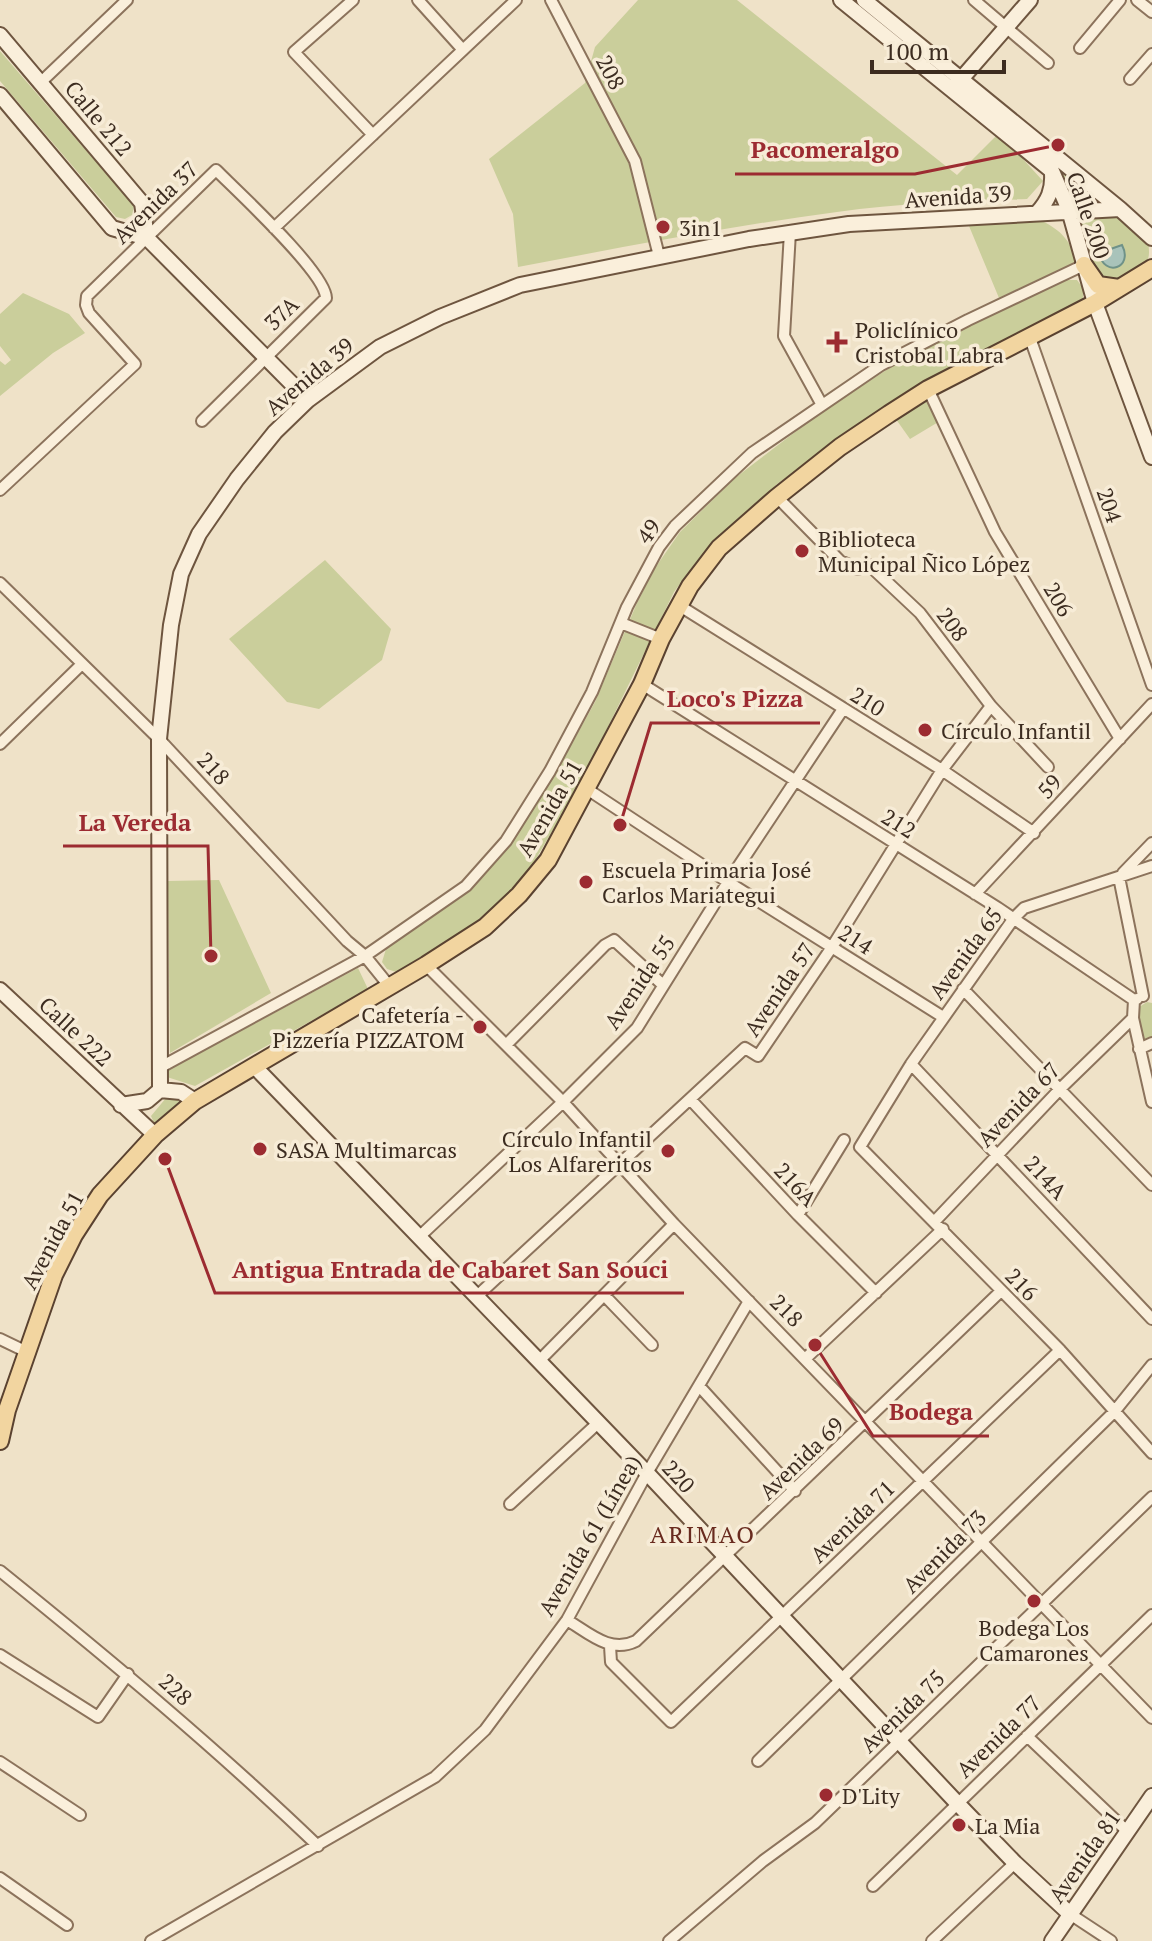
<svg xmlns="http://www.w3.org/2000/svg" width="1152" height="1941" viewBox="0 0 1152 1941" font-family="'PT Serif',serif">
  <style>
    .green { fill: #cace9b }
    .water { fill: #a9c3ba; stroke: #6f9288; stroke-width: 2 }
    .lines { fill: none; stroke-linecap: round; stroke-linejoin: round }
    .street-casing { stroke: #8c735c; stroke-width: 14 }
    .secondary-casing { stroke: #6e553f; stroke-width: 18 }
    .primary-casing { stroke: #5a4230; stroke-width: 20 }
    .street { stroke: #faefdb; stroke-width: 10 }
    .secondary { stroke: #faefdb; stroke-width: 14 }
    .primary { stroke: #f2d5a0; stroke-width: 16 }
    .poi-dot { fill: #9c2b31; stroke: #f7ecd7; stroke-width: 3 }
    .labels { text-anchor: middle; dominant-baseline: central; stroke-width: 7; stroke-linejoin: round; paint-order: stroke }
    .street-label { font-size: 22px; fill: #3c2c20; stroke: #f7ecd7 }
    .poi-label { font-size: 22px; fill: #3c2c20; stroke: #f7ecd7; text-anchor: start }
    .neighbourhood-label { font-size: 24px; letter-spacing: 2px; fill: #692b1f; stroke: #f7ecd7 }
    .leader { fill: none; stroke: #9c2b31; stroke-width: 3 }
    .callout-dot { fill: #9c2b31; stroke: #f7ecd7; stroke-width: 3 }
    .callout-label { font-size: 24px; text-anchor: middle; font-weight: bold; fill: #9c2b31; stroke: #f7ecd7; stroke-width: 7; stroke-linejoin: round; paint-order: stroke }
  </style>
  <rect width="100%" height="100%" fill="#efe2c8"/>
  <path class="green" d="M638,0H737L957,175L999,133L1043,181L1027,199C964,201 900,203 837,212C730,226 624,247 518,267L513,214L489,159L585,83L595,47Z
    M0,51L134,206L132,215L125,219L116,217L0,81Z
    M962,87L1110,206L1075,205L1060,171L960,89Z
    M1115,214L1148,242C1149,248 1150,256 1147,261C1140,271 1117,281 1106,282L1093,273L1079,225L1088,215Z
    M1035,218C1057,227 1071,238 1076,262L999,298L969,226Z
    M1067,280H1077L1083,288V301L835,443L777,484L737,520L697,561L674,592L580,784L527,874L487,916L399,973L387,969L382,962L386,949L472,889L511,844L553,778L595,702L637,603L655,568L680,532L735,478L820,413L891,367L985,318Z
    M23,293L69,314L85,333L53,353L0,396V361L5,365L11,360L0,346V314Z
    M927,397L940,421L910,439L893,415Z
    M325,560L391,629L382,660L319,709L287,702L229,639Z
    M219,880L271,993L170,1053L168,881Z
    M358,968L368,989L195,1086L167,1077L166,1071Z
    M1147,1002L1152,1003V1039L1143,1042L1136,1009Z
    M166,1098L178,1100L180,1104L155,1125L151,1116Z"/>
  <path class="water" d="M1122,245C1134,268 1104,278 1099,253Z"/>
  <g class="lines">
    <g class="street-casing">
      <path id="street" d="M353,0L294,52L373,135
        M418,0L463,50
        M551,0L635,161L659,256
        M974,0L1048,63
        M1137,0L1152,12
        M1080,48L1120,0
        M1130,79L1152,54
        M40,83L127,0
        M274,228L516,0
        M790,232L784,336L822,405
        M1030,338L1152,685
        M928,389L995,532L1120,739
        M0,490L135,364L89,313L86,305L87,296L216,170C237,191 326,273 326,298L202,421
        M777,497L840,561L858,569L869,565L920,613L991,706L1048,767
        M0,583L159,739L347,941L365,956L390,987
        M680,606L942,770L1034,833
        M621,623L661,639
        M642,684L998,908L1134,1000
        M0,744L82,664
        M587,789L728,882L943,1017
        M1152,866L1024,908L1014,918L911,1064L860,1147L1060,1350L1152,1453
        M1123,873L1152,843
        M1119,877L1143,996
        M975,894L1152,704
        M426,965L563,1102L674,1224L1152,1718
        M963,989L1152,1185
        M1137,999L1134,1000L1133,1018L1152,1102
        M506,1045L605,945L614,940L663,985
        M1139,1049L1152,1043
        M911,1064L1152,1319
        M159,1068L365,956L466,886L506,841L550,771L592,692L627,607L659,547L675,526L752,453L881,365L968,320L1084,265
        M690,1099L798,1215L876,1293
        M798,1215L844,1140
        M935,1221L1061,1088L1133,1018
        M419,1237L563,1102L637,1028L728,882L843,709
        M604,1295L652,1345
        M476,1297L745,1048L758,1056L832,947L942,770L991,706
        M0,1339L27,1352
        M806,1358L943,1229
        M539,1361L674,1224
        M700,1387L795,1491
        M510,1504L598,1423
        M0,1571C109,1659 216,1748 318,1846
        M567,1620C589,1633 610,1654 636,1641L1001,1291
        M610,1646L611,1662L671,1722L1060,1350
        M0,1655L98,1717L128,1674
        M1027,1736L1128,1832
        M758,1761L1114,1412L1152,1365
        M0,1762L80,1815
        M0,1878L67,1925
        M873,1886L1152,1615
        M1070,1914L1111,1941
        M151,1941L435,1777L485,1730L567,1620L647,1473L749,1301
        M669,1941L763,1861L815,1823L1152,1497
        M932,1941L1015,1863"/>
    </g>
    <g class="secondary-casing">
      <path id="secondary" d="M841,0L1052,171L1069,210L1095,303L1152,457
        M864,0L1120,209L1152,238
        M0,35L142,203L147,238
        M956,85L1030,0
        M0,95L112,228L147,238L308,400
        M1037,213C1048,201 1053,190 1052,174
        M0,990L155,1135
        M255,1067L647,1473L958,1804L1015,1863L1070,1914
        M160,1090L159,739L171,625L181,574L199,534L237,479L275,432L308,400L380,347L440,317L520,285L749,239L849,224L1120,209
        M121,1105L147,1101L160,1090L181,1092L195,1101
        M1052,1941L1152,1796"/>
    </g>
    <g class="primary-casing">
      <path id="primary" d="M1084,265L1098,285L1119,288
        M0,1441L7,1410L54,1275L74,1235L100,1195L155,1135L195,1101L426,965L485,927L519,895L548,860L642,684L661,639L690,586L719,548L777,497L840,447L889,414L928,389L1095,303L1152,268"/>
    </g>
    <use href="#street" class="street"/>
    <use href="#secondary" class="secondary"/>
    <use href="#primary" class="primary"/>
  </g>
  <g class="poi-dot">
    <circle cx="663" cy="227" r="8"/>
    <path d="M833 330h8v8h8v8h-8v8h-8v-8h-8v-8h8z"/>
    <circle cx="802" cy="551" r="8"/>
    <circle cx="925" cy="730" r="8"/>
    <circle cx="586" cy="882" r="8"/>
    <circle cx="480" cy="1027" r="8"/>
    <circle cx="260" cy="1149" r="8"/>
    <circle cx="668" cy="1151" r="8"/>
    <circle cx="1034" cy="1601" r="8"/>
    <circle cx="826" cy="1795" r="8"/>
    <circle cx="959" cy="1825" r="8"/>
  </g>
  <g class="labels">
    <g class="street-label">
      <text transform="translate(611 72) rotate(62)">208</text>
      <text transform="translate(99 118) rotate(50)">Calle 212</text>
      <text transform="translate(958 196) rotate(-4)">Avenida 39</text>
      <text transform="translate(155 202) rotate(-44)">Avenida 37</text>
      <text transform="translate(1089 215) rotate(71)">Calle 200</text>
      <text transform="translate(281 313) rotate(-44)">37A</text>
      <text transform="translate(309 376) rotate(-40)">Avenida 39</text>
      <text transform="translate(1110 505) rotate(71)">204</text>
      <text transform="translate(648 531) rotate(-55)">49</text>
      <text transform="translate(1059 599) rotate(59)">206</text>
      <text transform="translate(953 624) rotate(53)">208</text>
      <text transform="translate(868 701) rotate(32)">210</text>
      <text transform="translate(214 768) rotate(47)">218</text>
      <text transform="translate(1049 786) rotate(-48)">59</text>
      <text transform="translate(549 808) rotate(-60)">Avenida 51</text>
      <text transform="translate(899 823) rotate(32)">212</text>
      <text transform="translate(856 939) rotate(32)">214</text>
      <text transform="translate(965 953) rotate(-54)">Avenida 65</text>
      <text transform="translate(639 982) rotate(-56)">Avenida 55</text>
      <text transform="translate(779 989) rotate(-56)">Avenida 57</text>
      <text transform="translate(76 1031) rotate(43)">Calle 222</text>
      <text transform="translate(1018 1104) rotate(-46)">Avenida 67</text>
      <text transform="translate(1046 1177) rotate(47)">214A</text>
      <text transform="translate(796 1184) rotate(47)">216A</text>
      <text transform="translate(52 1240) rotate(-62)">Avenida 51</text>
      <text transform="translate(1022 1284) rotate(46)">216</text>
      <text transform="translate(787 1310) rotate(45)">218</text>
      <text transform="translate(801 1458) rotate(-44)">Avenida 69</text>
      <text transform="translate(679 1476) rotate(47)">220</text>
      <text transform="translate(852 1521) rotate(-44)">Avenida 71</text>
      <text transform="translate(589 1535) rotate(-60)">Avenida 61 (Línea)</text>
      <text transform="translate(944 1551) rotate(-45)">Avenida 73</text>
      <text transform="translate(176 1689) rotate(42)">228</text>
      <text transform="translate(902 1711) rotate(-44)">Avenida 75</text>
      <text transform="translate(998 1736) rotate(-44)">Avenida 77</text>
      <text transform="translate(1084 1856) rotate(-55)">Avenida 81</text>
    </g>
    <g class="poi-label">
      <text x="679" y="227">3in1</text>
      <text x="855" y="329">Policlínico<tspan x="855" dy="25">Cristobal Labra</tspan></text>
      <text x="818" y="538">Biblioteca<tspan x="818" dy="25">Municipal Ñico López</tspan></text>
      <text x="941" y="730">Círculo Infantil</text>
      <text x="602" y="869">Escuela Primaria José<tspan x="602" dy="25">Carlos Mariategui</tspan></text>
      <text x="464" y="1014" text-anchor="end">Cafetería -<tspan x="464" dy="25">Pizzería PIZZATOM</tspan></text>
      <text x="652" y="1138" text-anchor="end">Círculo Infantil<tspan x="652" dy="25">Los Alfareritos</tspan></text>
      <text x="276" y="1149">SASA Multimarcas</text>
      <text x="1034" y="1627" text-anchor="middle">Bodega Los<tspan x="1034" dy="25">Camarones</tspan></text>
      <text x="842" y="1795">D'Lity</text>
      <text x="975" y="1825">La Mia</text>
    </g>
    <g class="neighbourhood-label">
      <text x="703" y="1534">ARIMAO</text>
    </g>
  </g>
  <path class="leader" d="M1058 145L915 174H735M620 825L651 723H820M211 956L208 846H63M165 1159L215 1293H684M815 1345L873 1436H989"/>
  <g class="callout-dot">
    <circle cx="1058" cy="145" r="8"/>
    <circle cx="620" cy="825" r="8"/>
    <circle cx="211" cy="956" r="8"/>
    <circle cx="165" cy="1159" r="8"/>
    <circle cx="815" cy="1345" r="8"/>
  </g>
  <g class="callout-label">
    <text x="825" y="158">Pacomeralgo</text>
    <text x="735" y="707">Loco's Pizza</text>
    <text x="135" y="831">La Vereda</text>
    <text x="450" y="1278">Antigua Entrada de Cabaret San Souci</text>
    <text x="931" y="1420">Bodega</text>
  </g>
  <path d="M872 60v12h132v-12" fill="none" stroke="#3c2c20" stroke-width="4"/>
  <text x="884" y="60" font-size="24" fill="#3c2c20" stroke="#f7ecd7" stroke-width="6" paint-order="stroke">100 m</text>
</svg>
